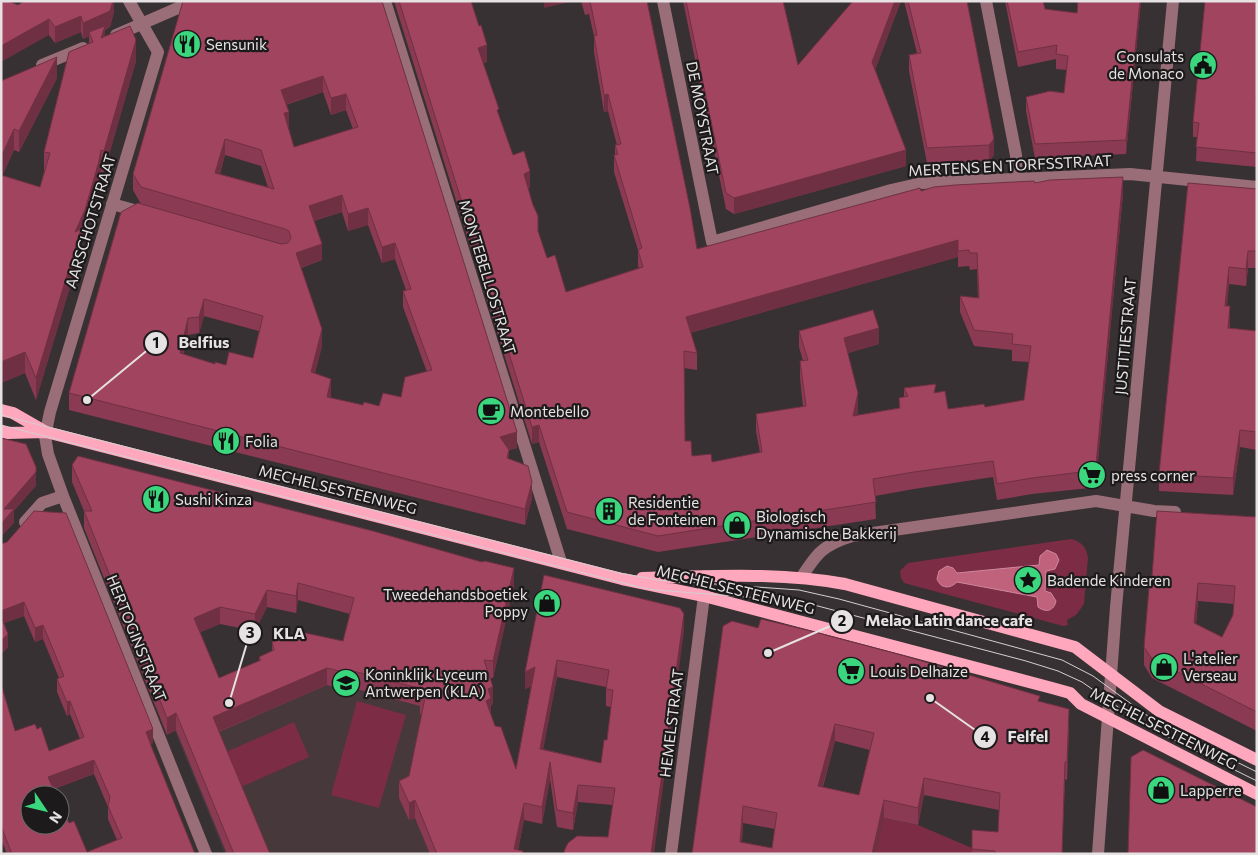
<svg xmlns="http://www.w3.org/2000/svg" width="1258" height="855" viewBox="0 0 1258 855" font-family="Commissioner,sans-serif">
  <style>
    .built { fill: #46383b }
    .green { fill: #7d2c46 }
    .water { fill: #c1627d; stroke: #cc889c }
    .lines { fill: none; stroke-linecap: round; stroke-linejoin: round }
    .minor { stroke: #996e79; stroke-width: 12 }
    .major { stroke: #ffa7bd; stroke-width: 12 }
    .tram { stroke: #d4cfd0; stroke-width: 1 }
    .wall { fill: #8a3a53; fill-rule: evenodd }
    .shaded-wall { fill: #703043 }
    .building { fill: #a04460; stroke: #703043; fill-rule: evenodd }
    .labels { text-anchor: middle; dominant-baseline: central; stroke-width: 4.5; stroke-linejoin: round; paint-order: stroke }
    .poi-label { font-size: 15px; fill: #e6e2e3; stroke: #1d1a1b; text-anchor: start }
    .street-label { font-size: 15px; fill: #e6e2e3; stroke: #1d1a1b }
    .leader { fill: none; stroke: #e6e2e3; stroke-width: 2 }
    .callout-dot { fill: #e6e2e3; stroke: #1d1a1b; stroke-width: 2 }
    .mark-label { font-size: 15px; text-anchor: middle; font-weight: bold; fill: #111 }
    .callout-label { font-size: 16px; text-anchor: middle; font-weight: bold; fill: #e6e2e3; stroke: #1d1a1b; stroke-width: 4.5; stroke-linejoin: round; paint-order: stroke }
  </style>
  <rect width="100%" height="100%" fill="#383133"/>
  <path class="built" d="M373,549L464,734L483,854H225L165,707L343,658Z"/>
  <path class="green" d="M1071,539C1081,541 1087,548 1088,558L1084,604L1076,615L1067,620L1068,625L1063,626L904,583L901,578L900,571L908,563Z
    M357,701L406,715L379,808L331,795Z
    M294,722L309,757L241,787L226,752Z
    M884,818L918,825L972,848V854H876Z"/>
  <path class="water" d="M1047,550L1056,554L1059,560L1055,569L1046,571L1045,591L1051,593L1056,601C1054,611 1046,613 1038,607L1037,597L957,582C950,589 941,589 937,579L939,571L947,566L953,568L957,573L1039,565L1040,556Z"/>
  <g class="lines">
    <path class="minor" d="M129,1L158,52L50,412L45,436L48,454L63,496L206,854
      M385,1L561,562
      M663,1L712,242L891,190L922,183L1130,174L1257,187
      M986,1L1016,155L1017,179
      M116,35L194,1
      M42,65L83,48
      M112,204L145,213
      M25,522L42,503L63,496
      M801,578C817,553 823,545 852,536L1096,501L1154,511L1175,512
      M671,854L704,596L705,576
      M1098,854L1116,607L1173,1"/>
    <path class="major" d="M1,410L13,413L46,432
      M1,431L7,433L46,432L622,579L704,596L1052,688L1070,693L1081,704L1257,794
      M642,578C709,576 779,572 845,584L1075,647L1159,711L1257,760"/>
    <path class="tram" d="M1,415L620,573L658,580L799,590L839,599L1062,660L1093,676L1156,722L1257,772
      M1,425L639,587L656,590L799,601L1026,661L1058,671L1082,682L1144,725L1257,781"/>
  </g>
  <path class="wall" d="M114,1V12L110,27L105,30V37L136,61L104,172H101L99,182L85,231L81,241V250L36,400L25,373L1,383V81L57,78L19,152L14,150L2,176L40,187L44,173V152L89,43V36L83,39L81,32L55,43L49,35L18,5Z
    M382,1L517,448L509,450V459L532,498L525,525L69,410V393L282,244L141,204L133,190V174ZM323,92L331,115L346,110L353,129L294,147L288,129L286,105ZM225,155L261,166L268,187L220,174ZM342,212L348,231L368,225L382,263L395,259L406,290L403,291V307L427,372L401,397L379,406L363,405L331,398V395L315,373L322,346L301,268L322,260L314,221ZM204,316L259,331L253,358L226,365L215,364L183,354L188,335L199,333Z
    M394,1H471L487,62L483,63L499,116L513,155L530,188H528L538,232L547,258L566,292L639,268L638,266V250L614,172V155H615V145H617L608,111L604,112L594,52V36L589,14L585,15L581,1H647L697,249L921,191L1035,183L1123,194L1096,481L1090,488L1032,494L997,500L993,477L914,489L875,496L876,519L658,552L567,529L539,442L532,444ZM958,257V267L969,266L970,270L977,269L978,298L960,296V312L974,346L1012,350V361L1029,362L1024,400L985,407L948,409L936,392L904,388V397L899,398V408L857,415L858,409L848,353L879,344L799,331V347L803,361H800V378L803,407L756,414V431L760,453L712,462L692,456L685,441L684,368L697,370V353L690,333Z
    M683,1H783L798,65L901,1L875,70L906,166L734,214L726,209Z
    M904,1H967L994,155L989,161L927,163L909,71V55L917,53Z
    M1005,1H1043L1045,9L1077,13L1078,1H1141L1126,154L1035,158L1026,111V97L1064,93L1067,70L1056,69V59L1018,67Z
    M1257,1V167L1196,161L1197,137H1193V122Z
    M1188,183L1257,189V268H1248L1246,286L1229,284L1227,306L1230,324V328L1257,331V450L1240,447L1233,495L1159,491V474Z
    M72,465L514,585L493,678H490L493,704L491,705V715L495,726L516,769L531,686L525,689L544,575L684,631L608,837L613,805L578,802L573,830L557,827L550,779L542,824L524,820L518,850L523,854H430L415,818L409,820L399,798V781L409,776L422,714H420V706L349,687L348,691L327,685L219,732L270,854H227L176,730L167,735L84,528V511L72,482ZM298,600L350,614L343,641L272,642V651L259,657V661L219,678L200,632L220,624L255,631L267,607L296,613ZM557,677L606,687V706L611,707L607,740L601,763L543,749Z
    M1257,517V731L1152,678L1144,665V647L1152,576ZM1198,601L1234,604L1233,615L1222,637L1196,624Z
    M1,544L153,743L150,744L195,854H7L1,839V684L15,731L37,729L49,751L80,739L70,714L67,716L57,692V679L59,678L43,639L35,642L24,616L4,623L8,647L1,654ZM94,774L108,807V819L117,840L87,852L69,823L54,789Z
    M758,628L1040,702L1069,726L1067,780L1065,779L1062,854H972V830L998,832L999,810L924,795L918,825L884,818L876,854H692ZM835,741L870,750L859,795L823,787ZM743,823L775,829L772,848L742,842Z"/>
  <path class="shaded-wall" d="M113,1H114V12L110,27L105,30V47L101,38L89,32V36L83,39V23Z
    M544,1H574L544,8Z
    M895,1H901L872,78V62Z
    M1140,1H1141L1126,154V140Z
    M81,16V32L55,43V27Z
    M49,19V35L1,62V46Z
    M136,40V61L104,172V151Z
    M487,45V62L478,65V48Z
    M57,57V78L19,152V131Z
    M323,76V92L281,106V90Z
    M346,94V110L331,115V98Z
    M608,94V111L604,112V95Z
    M289,112V129L284,113Z
    M14,129V150L1,178V157Z
    M225,139V155L215,189V173Z
    M994,139V155L989,161V145Z
    M101,150V172L99,182L85,231L81,241V250L36,400V378L75,232Z
    M906,150V166L734,214V198Z
    M530,171V188L524,190V174Z
    M1123,177V194L1096,481L1090,488V471Z
    M342,195V212L309,222V206Z
    M368,208V225L348,231V214Z
    M958,240V257L686,334V317Z
    M395,243V259L382,263V247Z
    M322,244V260L296,269V253Z
    M1248,251V268L1246,286V269Z
    M1229,267V284L1225,323V306Z
    M204,299V316L199,333V317Z
    M1230,306V324L1228,345V328Z
    M188,318V335L180,370V353Z
    M879,328V344L844,354V338Z
    M322,329V346L311,388V372Z
    M25,352V373L1,383V362Z
    M331,379V395L327,413V397Z
    M858,393V409L853,432V416Z
    M539,425V442L532,444V427Z
    M1240,430V447L1233,495V478Z
    M517,432V448L509,450V467L500,437Z
    M36,472V486L14,511V523L1,537V524L4,509Z
    M532,482V498L525,525V509Z
    M514,568V585L493,678V661Z
    M298,583V600L296,613V596Z
    M1198,583V601L1194,642V623Z
    M267,590V607L255,631V614Z
    M24,602V616L1,624V611Z
    M220,607V624L194,635V618Z
    M684,614V631L654,854H651Z
    M43,625V639L35,642V628Z
    M8,634V647L1,654V641Z
    M557,660V677L540,766V749Z
    M535,667V685L525,689V672Z
    M327,668V685L213,734V717Z
    M349,670V687L348,691V673Z
    M493,687V704L491,705V715L486,701L488,689Z
    M70,701V714L67,716V702Z
    M1069,709V726L1067,780V762Z
    M176,713V730L167,735V718Z
    M835,724V741L818,803V786Z
    M153,729V743L146,746V732Z
    M94,760V774L48,791V777Z
    M550,762V779L542,824V807Z
    M924,778V795L918,825V808Z
    M578,785V802L573,830V813Z
    M415,800V818L409,820V803Z
    M884,800V818L876,854H872Z
    M524,803V820L517,854L514,849Z
    M743,806V823L741,854L740,842Z"/>
  <path class="building" d="M1,1H8L18,5L24,1H113L110,11L83,23L81,16L55,27L49,19L1,46Z
    M183,1H382L517,432L500,437L509,450L507,458L528,466L532,482L525,509L69,393L121,212L138,203L281,244L288,243L291,238L289,231L285,229L141,187L133,174ZM323,76L331,98L346,94L358,127L294,147L284,113L289,112L281,90ZM225,139L261,150L274,189L215,173ZM342,195L348,214L368,208L382,247L395,243L411,289L403,291L432,370L405,377L401,397L383,393L379,406L364,402L363,405L327,397L331,379L311,372L322,329L296,253L322,244L309,206ZM204,299L263,316L253,358L229,352L226,365L215,362V364L180,353L188,318L199,317Z
    M399,1H471L479,26L481,25L487,45L478,48L499,109L497,110L513,155L524,151L530,171L524,174L533,205L538,216V231L547,258L555,255L566,292L643,267L638,250L642,248L614,155L618,154L615,145L621,144L608,94L604,95L594,36L597,35L590,1H647L690,208L697,249L920,188L921,191L934,187L955,185L1034,181L1035,183L1050,180L1123,177L1096,465L1090,471L1032,478L997,484L993,461L914,472L873,479L876,502L658,536L567,512L539,425L532,427ZM958,240V251L969,250L970,253H977L979,298L960,296L974,330L1013,334L1012,344L1031,346L1024,400L985,407L984,404L948,409L945,391L934,393L936,384L904,388L908,396L899,398L900,408L853,416L858,393L844,338L879,328L873,310L799,331L808,360L800,361L806,406L756,414L762,452L712,462L711,454L692,456L691,441H685L684,351L697,353L686,317Z
    M686,1H783L798,65L853,1H895L872,62L906,150L734,198L726,193Z
    M908,1H967L994,139L989,145L927,148L909,55L921,53Z
    M1007,1H1043L1045,9L1077,13L1078,1H1140L1126,140L1035,144L1026,97L1050,91L1064,93L1068,56L1056,54L1057,45L1018,52Z
    M1205,1H1257V90L1256,100H1257V153L1196,147L1199,123L1193,122Z
    M105,26L101,38L130,26L136,40L104,151L101,150L99,161L85,210L75,232L81,229L36,378L25,352L1,362V175L40,187L50,153L44,152L69,52L93,42L89,32Z
    M57,57L19,131L14,129L1,157V81Z
    M1188,183L1257,189V251H1248L1246,269L1229,267L1225,306H1230L1228,328L1257,331V432L1240,430L1233,478L1159,474Z
    M1,438L26,444L36,467V472L4,509H14L1,524Z
    M78,456L373,531L482,562L485,561L514,568L493,661L484,660L493,687L488,689L491,698L486,701L495,726L501,727L516,769L535,667L525,672L544,575L680,608L684,614L651,854H565L564,851L568,843L577,836L608,837L615,788L578,785L573,813L557,810L550,762L542,807L524,803L514,849L523,851L522,854H437L415,800L409,803L399,781L409,776L425,698L420,697L422,689L349,670L348,673L327,668L213,717L270,854H234L176,713L167,718L84,511H92L72,465ZM298,583L354,598L343,641L301,632L272,642L274,650L259,657L261,660L219,678L194,618L220,607L255,614L267,590L296,596ZM557,660L609,670L606,689L613,690L607,740H604L601,763L540,749Z
    M34,511L66,513L153,729L146,732L152,748L195,854H12L1,826V684L15,731L35,724L37,729L41,727L49,751L84,737L70,701L67,702L57,679L64,676L43,625L35,628L24,602L1,611V544L7,542ZM94,760L110,797L108,806L122,838L87,852L74,821L69,823L60,803V825H30V795H56L48,777Z
    M1157,511L1257,517V712L1152,659L1144,647L1150,576H1152ZM1198,583L1235,586L1233,615L1222,637L1194,623Z
    M1,616L8,634L1,641Z
    M761,619L807,630L905,656L1040,696L1038,701L1069,709L1067,762H1065L1062,854H995V851L972,849V830L998,832L1000,793L924,778L918,808L884,800L872,854H692L723,626L732,621L758,628ZM835,724L874,733L859,795L818,786ZM743,806L777,813L772,848L740,842Z
    M1143,750L1257,807V854H1128L1131,757Z"/>
  <defs>
    <g id="restaurant-disc" transform="scale(1.4375)"><circle r="9.5" fill="#3bd77e" stroke="#1d1a1b"/><path d="M-5-6h1v4h1v-4h1v4h1v-4h1v5L-1.5 .5V6h-2V.5L-5-1ZM5-6V6H3V1.5H1.5Q1.5-4 5-6Z" fill="#111"/></g>
    <g id="civic-disc" transform="scale(1.4375)"><circle r="9.5" fill="#3bd77e" stroke="#1d1a1b"/><path d="M-.6-6.5H3V-4.5H.6V-3L4-1V1h2V6H-6V1h2V-1L-.6-3ZM-1.2 2.5V6h2.4V2.5Z" fill="#111"/></g>
    <g id="cafe-disc" transform="scale(1.4375)"><circle r="9.5" fill="#3bd77e" stroke="#1d1a1b"/><path d="M-5.5-4.5H6V0H3Q3 3.5 0 3.5H-2.5Q-5.5 3.5-5.5 0ZM3-3.2v2h1.7v-2ZM-6 4.5H4V6H-6Z" fill="#111"/></g>
    <g id="supermarket-disc" transform="scale(1.4375)"><circle r="9.5" fill="#3bd77e" stroke="#1d1a1b"/><path d="M-6-5.5h2.5l.6 2H6L4.5 2H-2.5L-4.4-4H-6ZM-1.5 3.2a1.3 1.3 0 1 0 .1 0ZM3 3.2a1.3 1.3 0 1 0 .1 0Z" fill="#111"/></g>
    <g id="building-disc" transform="scale(1.4375)"><circle r="9.5" fill="#3bd77e" stroke="#1d1a1b"/><path d="M-4-6H4V6H1V3H-1V6H-4ZM-2.5-4.3h1.7v1.8h-1.7ZM.8-4.3h1.7v1.8H.8ZM-2.5-1h1.7V.8h-1.7ZM.8-1h1.7V.8H.8Z" fill="#111"/></g>
    <g id="shop-disc" transform="scale(1.4375)"><circle r="9.5" fill="#3bd77e" stroke="#1d1a1b"/><path d="M-5-2.5h2.3a2.7 3.5 0 0 1 5.4 0H5L5.5 6h-11ZM-1.5-2.5h3a1.5 2.3 0 0 0-3 0Z" fill="#111"/></g>
    <g id="sight-disc" transform="scale(1.4375)"><circle r="9.5" fill="#3bd77e" stroke="#1d1a1b"/><path d="M0-6L1.8-2.2L6-1.7L2.9 1.2L3.7 5.4L0 3.3L-3.7 5.4L-2.9 1.2L-6-1.7L-1.8-2.2Z" fill="#111"/></g>
    <g id="university-disc" transform="scale(1.4375)"><circle r="9.5" fill="#3bd77e" stroke="#1d1a1b"/><path d="M0-5L7-2L0 1L-7-2ZM-4 1L0 2.5L4 1V4Q0 6-4 4Z" fill="#111"/></g>
  </defs>
  <g fill-rule="evenodd">
    <use href="#restaurant-disc" x="187" y="44"/>
    <use href="#civic-disc" x="1203" y="65"/>
    <use href="#cafe-disc" x="491" y="411"/>
    <use href="#restaurant-disc" x="226" y="441"/>
    <use href="#supermarket-disc" x="1092" y="475"/>
    <use href="#restaurant-disc" x="156" y="499"/>
    <use href="#building-disc" x="609" y="511"/>
    <use href="#shop-disc" x="737" y="525"/>
    <use href="#sight-disc" x="1028" y="580"/>
    <use href="#shop-disc" x="547" y="603"/>
    <use href="#shop-disc" x="1164" y="667"/>
    <use href="#supermarket-disc" x="851" y="671"/>
    <use href="#university-disc" x="346" y="683"/>
    <use href="#shop-disc" x="1161" y="790"/>
  </g>
  <g class="labels">
    <g class="poi-label">
      <text x="206" y="44">Sensunik</text>
      <text x="1184" y="56" text-anchor="end">Consulats<tspan x="1184" dy="17">de Monaco</tspan></text>
      <text x="510" y="411">Montebello</text>
      <text x="245" y="441">Folia</text>
      <text x="1111" y="475">press corner</text>
      <text x="175" y="499">Sushi Kinza</text>
      <text x="628" y="502">Residentie<tspan x="628" dy="17">de Fonteinen</tspan></text>
      <text x="756" y="516">Biologisch<tspan x="756" dy="17">Dynamische Bakkerij</tspan></text>
      <text x="1047" y="580">Badende Kinderen</text>
      <text x="528" y="594" text-anchor="end">Tweedehandsboetiek<tspan x="528" dy="17">Poppy</tspan></text>
      <text x="1183" y="658">L'atelier<tspan x="1183" dy="17">Verseau</tspan></text>
      <text x="870" y="671">Louis Delhaize</text>
      <text x="365" y="674">Koninklijk Lyceum<tspan x="365" dy="17">Antwerpen (KLA)</tspan></text>
      <text x="1180" y="790">Lapperre</text>
    </g>
    <g class="street-label">
      <text transform="translate(703 118) rotate(79)">DE MOYSTRAAT</text>
      <text transform="translate(1010 165) rotate(-3)">MERTENS EN TORFSSTRAAT</text>
      <text transform="translate(90 221) rotate(-73)">AARSCHOTSTRAAT</text>
      <text transform="translate(488 277) rotate(73)">MONTEBELLOSTRAAT</text>
      <text transform="translate(1125 336) rotate(-85)">JUSTITIESTRAAT</text>
      <text transform="translate(338 489) rotate(14)">MECHELSESTEENWEG</text>
      <text transform="translate(736 589) rotate(14)">MECHELSESTEENWEG</text>
      <text transform="translate(137 638) rotate(68)">HERTOGINSTRAAT</text>
      <text transform="translate(671 723) rotate(-83)">HEMELSTRAAT</text>
      <text transform="translate(1164 728) rotate(27)">MECHELSESTEENWEG</text>
    </g>
  </g>
  <path class="leader" d="M87 400L156 343M768 653L842 621M229 703L250 633M930 698L985 737"/>
  <g class="callout-dot">
    <circle cx="87" cy="400" r="5"/>
    <circle cx="768" cy="653" r="5"/>
    <circle cx="229" cy="703" r="5"/>
    <circle cx="930" cy="698" r="5"/>
    <circle cx="156" cy="343" r="12"/>
    <circle cx="842" cy="621" r="12"/>
    <circle cx="250" cy="633" r="12"/>
    <circle cx="985" cy="737" r="12"/>
  </g>
  <g class="mark-label">
    <text x="156" y="348">1</text>
    <text x="842" y="626">2</text>
    <text x="250" y="638">3</text>
    <text x="985" y="742">4</text>
  </g>
  <g class="callout-label">
    <text x="204" y="348">Belfius</text>
    <text x="949" y="626">Melao Latin dance cafe</text>
    <text x="289" y="639">KLA</text>
    <text x="1028" y="742">Felfel</text>
  </g>
  <rect width="1258" height="855" fill="none" stroke="#e6e2e3" stroke-width="5"/>
  <g transform="translate(45 810) rotate(125)"><circle r="24" fill="#1d1a1b" stroke="#6d6a6b"/>
  <path d="M0-4L9 19L0 12L-9 19Z" fill="#3bd77e"/>
  <text y="-8" font-size="14" font-weight="bold" text-anchor="middle" fill="#e6e2e3">N</text>
  </g>
</svg>
